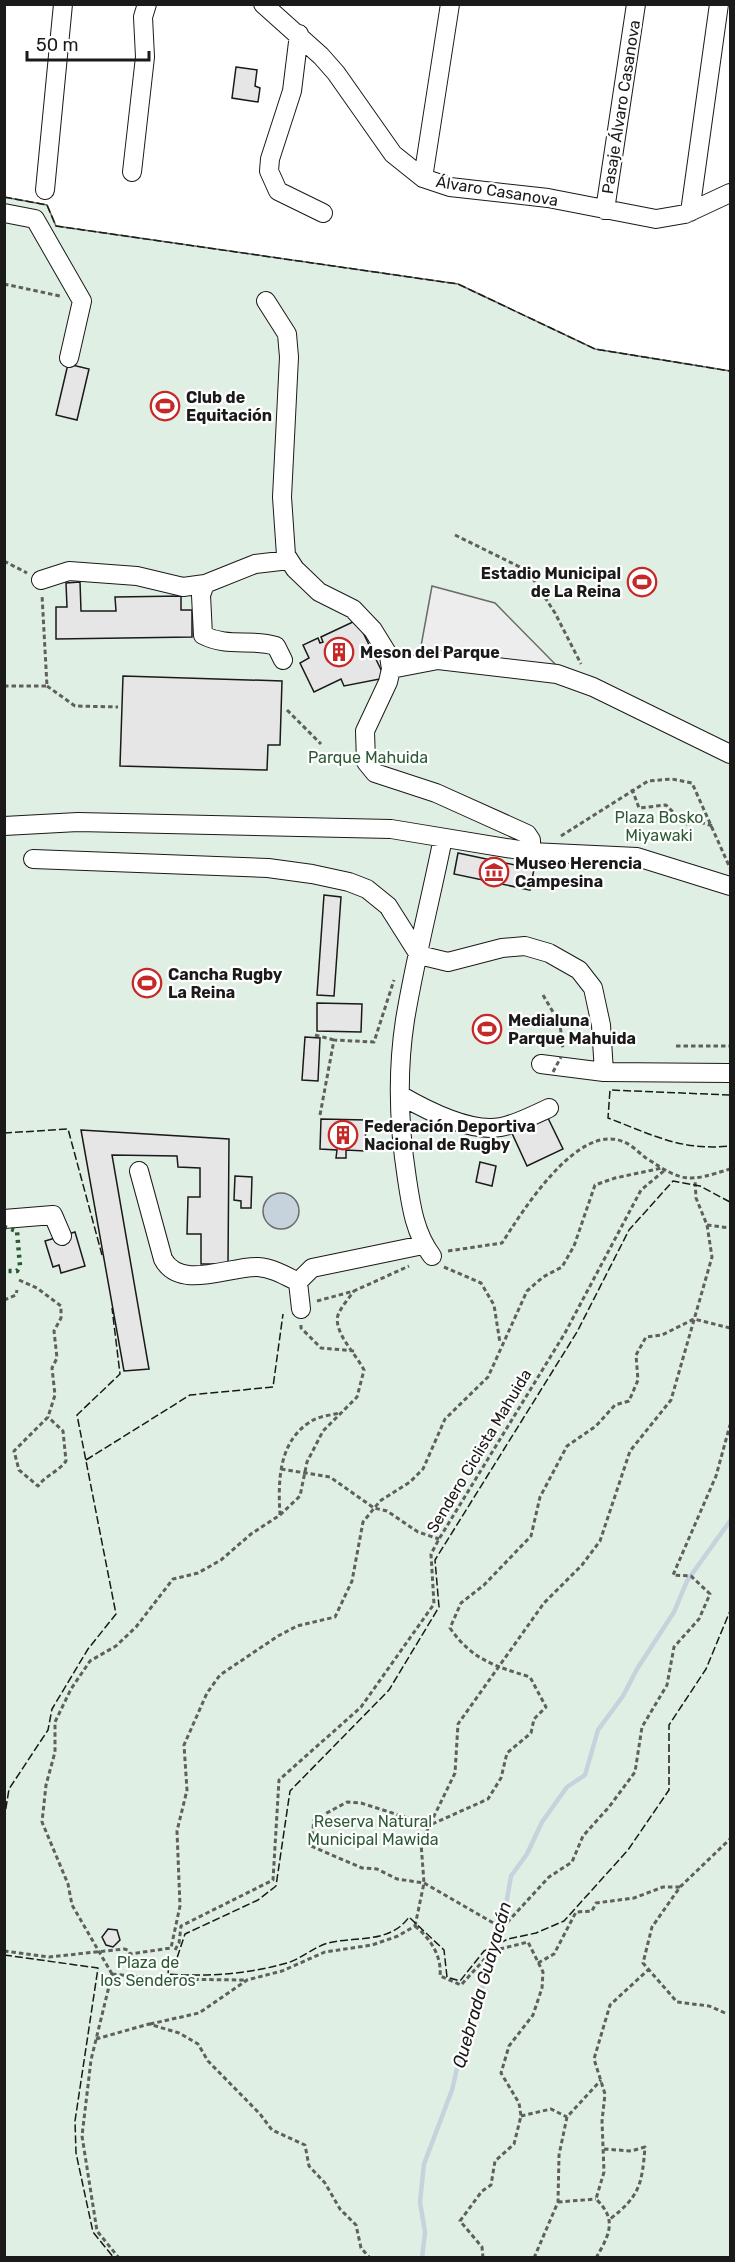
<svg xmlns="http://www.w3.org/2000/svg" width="735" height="2262" viewBox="0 0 735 2262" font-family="Rubik,sans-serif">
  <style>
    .green { fill: #e0efe3; stroke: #6a6a6a; stroke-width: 1.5 }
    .parking { fill: #ededed; stroke: #6a6a6a; stroke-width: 1.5 }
    .water { fill: #c6d2dc; stroke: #6a6a6a; stroke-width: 1.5 }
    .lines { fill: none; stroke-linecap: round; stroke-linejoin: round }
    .stream { stroke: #c6d2dc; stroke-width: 4.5 }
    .building { fill: #e6e6e6; stroke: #1a1a1a; stroke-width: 1.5 }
    .minor-casing { stroke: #1a1a1a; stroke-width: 20 }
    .path { stroke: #5f5f5f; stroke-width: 3; stroke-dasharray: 4.5 3; stroke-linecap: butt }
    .minor { stroke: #fff; stroke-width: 18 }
    .path-bridge { stroke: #5f5f5f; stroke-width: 3; stroke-dasharray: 4.5 3; stroke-linecap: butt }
    .hedge { stroke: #2b5a34; stroke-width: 4.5; stroke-dasharray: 3 4.5; stroke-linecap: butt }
    .fence { stroke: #1a1a1a; stroke-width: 1.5; stroke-dasharray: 8 3; stroke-linecap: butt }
    .labels { text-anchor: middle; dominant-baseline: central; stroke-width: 4.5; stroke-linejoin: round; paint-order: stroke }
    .street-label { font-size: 16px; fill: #1a1a1a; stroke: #fff }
    .poi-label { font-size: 16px; font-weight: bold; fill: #1a1a1a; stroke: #fff; text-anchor: start }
    .park-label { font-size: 16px; fill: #2b5a34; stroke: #fff }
    .water-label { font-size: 18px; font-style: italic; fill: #1a1a1a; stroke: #fff }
  </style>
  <rect width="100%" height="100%" fill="#fff"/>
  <path class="green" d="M4,197L47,205L56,226L458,284L595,349L730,371V2257H5Z"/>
  <path class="parking" d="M432,586L495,603L561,670L419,657Z"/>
  <path class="water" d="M263 1211a18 18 0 1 1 36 0a18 18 0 1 1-36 0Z"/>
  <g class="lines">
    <path class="stream" d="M422,2258L425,2232L420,2202L424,2164L452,2090L461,2051L502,1928L511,1876L527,1854L542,1822L567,1787L585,1775L598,1730L623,1696L637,1669L674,1612L687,1581L730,1521"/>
  </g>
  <path class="building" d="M236,67L257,70L255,86L260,88L258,102L232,98Z
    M68,364L89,369L77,420L56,415Z
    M80,582L81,611H116L115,597L181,596V610H192V637L56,639V607H67L66,583Z
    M357,620L385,678L344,686L341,679L314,692L300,663L309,658L303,645L318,638L320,643L323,642L321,637Z
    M123,676L282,681L280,745H268L267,770L120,766Z
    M458,853L534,869L530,890L454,874Z
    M324,895L341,897L334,996L317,995Z
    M317,1003L362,1004L361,1032L317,1031Z
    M305,1037L320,1038L318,1081L302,1080Z
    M546,1114L563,1149L527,1166L511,1131Z
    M321,1119L366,1120L365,1151L346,1150V1158H336L337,1150L320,1149Z
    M81,1130L229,1139L228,1264H201V1234H187L188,1197H200V1168L178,1167L177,1156L112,1155L149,1369L124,1371Z
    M480,1162L496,1166L492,1186L476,1182Z
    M235,1176L252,1177L251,1208H241V1201L234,1200Z
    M75,1232L85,1266L61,1273L59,1265L53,1267L45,1241Z
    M108,1929L117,1930L120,1940L113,1947L106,1945L102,1937Z"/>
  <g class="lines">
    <g class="minor-casing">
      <path id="minor" d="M263,4L321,56L336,73L393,154L423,178L450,187L548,198L656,219L685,214L730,193
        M299,34L292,91L270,159L269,171L278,191L323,213
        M132,172L145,57L143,17L147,4
        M423,178L450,4
        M45,190L63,4
        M605,210L636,4
        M690,212L719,4
        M4,213L35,219L82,301L69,358
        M266,301L287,334L289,357L282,497L286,555L295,569L319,592L353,609L373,630L389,656L391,669L388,682L365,731L366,762L375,773L436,793L527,834L531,840V852
        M41,580L69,571L137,576L183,587L205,584L255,564L289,560
        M205,584L201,595L203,635C228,648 251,638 276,646L283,660
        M391,669L438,660L557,674L593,687L730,754
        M4,826L78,822L391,829L531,852L637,857L730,886
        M33,859L268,868L312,874L349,882L367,889L388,906L419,955L448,962L502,948L525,946L549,953L579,970L593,988L601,1025L604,1072
        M541,1064L604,1072L730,1073
        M400,1095C426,1110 470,1133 501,1127C517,1124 534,1115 549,1108
        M139,1171L163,1259C180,1291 229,1266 258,1267C273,1268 286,1276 298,1282
        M4,1219L53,1215L62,1236
        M432,1256C415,1234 411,1206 407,1179C399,1128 397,1072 405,1020C415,959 431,898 443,838
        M301,1309L298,1282L312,1268L423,1245"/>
    </g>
    <path class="path" d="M4,284L60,296
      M455,535L528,571L555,613L581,664
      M4,561L27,573
      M4,686H47L42,595
      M47,686L75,706L118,707
      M287,710L321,744
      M632,789L639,808L666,805L685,824L699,822L713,826
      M561,836L648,781L672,779L692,783L730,868
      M543,995L560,1024L563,1050
      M315,1035L334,1040
      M676,1046H730
      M320,1115L334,1040L374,1042L394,980
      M707,1225L730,1228
      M448,1251L502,1243C522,1212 578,1121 624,1142C632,1145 639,1153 646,1158C684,1183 688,1182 730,1169
      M444,1267L481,1283L494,1305L500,1343
      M19,1280L37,1288L61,1306V1318L54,1331L57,1358L52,1368L55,1395L48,1417L14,1451L19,1470L38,1486C46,1475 58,1472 66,1461L63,1431L48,1417
      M4,1300L16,1295L17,1290
      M317,1301L354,1291L409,1266
      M301,1325V1328L321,1348L355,1351
      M730,1328L694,1319L662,1335L646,1337L636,1355L638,1380L629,1401L615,1405L596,1426L567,1446L540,1497L531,1536L484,1585L461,1603L450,1628C472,1660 495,1666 530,1677L546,1707L534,1719L531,1733L507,1753L501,1778L488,1799L430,1825L361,1803L347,1802L314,1820L311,1846L362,1868L377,1869L397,1879L424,1883L502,1928L549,1877L572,1862L583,1836L609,1807L635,1772L642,1727L667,1685L674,1647L699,1619L710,1594L691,1576L673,1575L716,1476L730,1425
      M281,1469L330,1477L374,1508L387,1511L418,1532L439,1539
      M280,1515C278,1483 278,1442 310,1422C318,1416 331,1415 341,1413
      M415,1926L424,1883L421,1843L455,1773L458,1724L544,1603L582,1565L600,1541L630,1451L671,1400L712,1257L707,1225L696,1198L695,1180
      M415,1926C430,1938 442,1956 440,1976L461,1985L492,1951L528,1942L543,1972L542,1988L533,2015L509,2046L501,2073L519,2103L521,2116L514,2144L495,2161L491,2185L482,2191L460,2221L482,2247L483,2258
      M175,1950L179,1943L181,1926L273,1880L279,1780L361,1707L434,1604L431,1554L439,1539L565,1333L641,1190L665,1170
      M4,1951L49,1957L124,1949L128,1950L130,1954L171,1948L180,1906L177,1831L187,1790L184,1745L207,1693L220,1675L278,1636L297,1626L335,1617L352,1581L363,1522L380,1501L410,1482L423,1469L445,1419L488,1377L527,1291L543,1277L562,1267L574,1246L595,1185L615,1178L662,1168
      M538,1963L554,1954L576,1912L592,1911L596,1903L634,1898L663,1887H680
      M112,1974L72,1905L68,1884L42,1822L46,1785L55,1752V1722L71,1689L90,1661L116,1646L136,1627L173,1579L198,1573L221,1560L251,1534L280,1515L300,1496L307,1462L323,1431L357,1397L364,1370C356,1354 333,1332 338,1315C341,1307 349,1298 354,1291
      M112,1974L91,2060L82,2136L97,2231L119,2258
      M112,1974L161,1979L245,1980
      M725,2013L709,2006L677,2002L643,1963L652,1927L680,1887L730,1839
      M150,2024L199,2013L247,1980L282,1971L325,1952L372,1945L398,1936L415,1926
      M96,2039L149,2024L179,2033L198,2044L208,2061L260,2114L272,2130L305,2145L309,2166L325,2183L340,2209L356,2225L361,2248L370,2258
      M521,2116L551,2109L567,2117
      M604,2149L631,2151L645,2147C642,2184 640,2196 610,2219
      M558,2202L596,2199
      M534,2258L558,2202L559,2155L567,2117L601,2080
      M596,2258C609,2235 618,2220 596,2199L604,2172L602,2121L605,2094L594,2059L610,2005L649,1969"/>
    <use href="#minor" class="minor"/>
    <path class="path-bridge" d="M553,1072L561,1057"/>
    <path class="hedge" d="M4,1227L17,1231L20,1266L17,1271H4"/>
    <path class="fence" d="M4,197L47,205L56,226L458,284L595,349L730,371
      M730,1095L610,1090L608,1118C653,1135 681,1151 730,1146
      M4,1133L68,1129L102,1255
      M730,1202L700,1186L673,1181L629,1230L577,1332L435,1560L439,1607L389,1690L290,1791L276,1886L258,1900L185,1934L175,1964H169L168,1974C208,1977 248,1974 287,1963C301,1959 314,1947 328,1943C356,1936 390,1944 409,1917L444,1950L447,1977L460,1981L484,1951L508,1939L536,1933L564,1921L628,1850L669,1790V1725L706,1669L730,1611
      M86,1460L190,1395L273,1387L283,1314
      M4,1820L9,1789L48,1730L52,1709L88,1649L116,1614L77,1415L120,1374L112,1308
      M4,1955L98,1968L75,2121L76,2153L93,2232L114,2258"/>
  </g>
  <defs>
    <g id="stadium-ring" transform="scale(1.5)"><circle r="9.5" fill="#fff" stroke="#c62828" stroke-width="1.5"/><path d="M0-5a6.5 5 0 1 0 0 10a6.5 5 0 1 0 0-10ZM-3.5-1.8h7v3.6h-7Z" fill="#c62828"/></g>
    <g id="building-ring" transform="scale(1.5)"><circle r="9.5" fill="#fff" stroke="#c62828" stroke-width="1.5"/><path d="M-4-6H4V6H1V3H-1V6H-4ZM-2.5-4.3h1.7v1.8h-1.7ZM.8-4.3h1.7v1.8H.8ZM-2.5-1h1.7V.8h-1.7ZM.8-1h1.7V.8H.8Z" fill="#c62828"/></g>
    <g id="museum-ring" transform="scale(1.5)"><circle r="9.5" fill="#fff" stroke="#c62828" stroke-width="1.5"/><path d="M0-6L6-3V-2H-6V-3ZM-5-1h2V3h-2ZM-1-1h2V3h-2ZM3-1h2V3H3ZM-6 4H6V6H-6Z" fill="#c62828"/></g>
  </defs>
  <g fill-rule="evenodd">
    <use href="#stadium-ring" x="165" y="406"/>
    <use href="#stadium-ring" x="642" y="582"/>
    <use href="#building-ring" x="339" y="652"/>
    <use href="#museum-ring" x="494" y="872"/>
    <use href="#stadium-ring" x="147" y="983"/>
    <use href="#stadium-ring" x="487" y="1029"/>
    <use href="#building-ring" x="343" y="1135"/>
  </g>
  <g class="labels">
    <g class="street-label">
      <text transform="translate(621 107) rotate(-81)">Pasaje Álvaro Casanova</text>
      <text transform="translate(497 191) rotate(9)">Álvaro Casanova</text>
      <text transform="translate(479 1451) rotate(-59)">Sendero Ciclista Mahuida</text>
    </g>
    <g class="poi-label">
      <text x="186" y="397">Club de<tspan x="186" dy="18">Equitación</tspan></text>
      <text x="621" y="573" text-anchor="end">Estadio Municipal<tspan x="621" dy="18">de La Reina</tspan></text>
      <text x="360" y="652">Meson del Parque</text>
      <text x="515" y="863">Museo Herencia<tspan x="515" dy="18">Campesina</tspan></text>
      <text x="168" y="974">Cancha Rugby<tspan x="168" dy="18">La Reina</tspan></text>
      <text x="508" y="1020">Medialuna<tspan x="508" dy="18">Parque Mahuida</tspan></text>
      <text x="364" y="1126">Federación Deportiva<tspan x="364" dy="18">Nacional de Rugby</tspan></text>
    </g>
    <g class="park-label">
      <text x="368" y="757">Parque Mahuida</text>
      <text x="659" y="817">Plaza Bosko<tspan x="659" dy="18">Miyawaki</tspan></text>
      <text x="373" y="1821">Reserva Natural<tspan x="373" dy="18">Municipal Mawida</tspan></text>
      <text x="148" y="1962">Plaza de<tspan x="148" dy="18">los Senderos</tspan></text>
    </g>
    <g class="water-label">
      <text transform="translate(482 1985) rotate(-74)">Quebrada Guayacán</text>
    </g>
  </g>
  <rect width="735" height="2262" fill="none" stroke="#1a1a1a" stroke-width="12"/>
  <path d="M27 51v9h122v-9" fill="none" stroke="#1a1a1a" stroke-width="3"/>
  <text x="36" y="51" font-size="18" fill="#1a1a1a" stroke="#ffffff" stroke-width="4.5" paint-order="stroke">50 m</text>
</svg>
